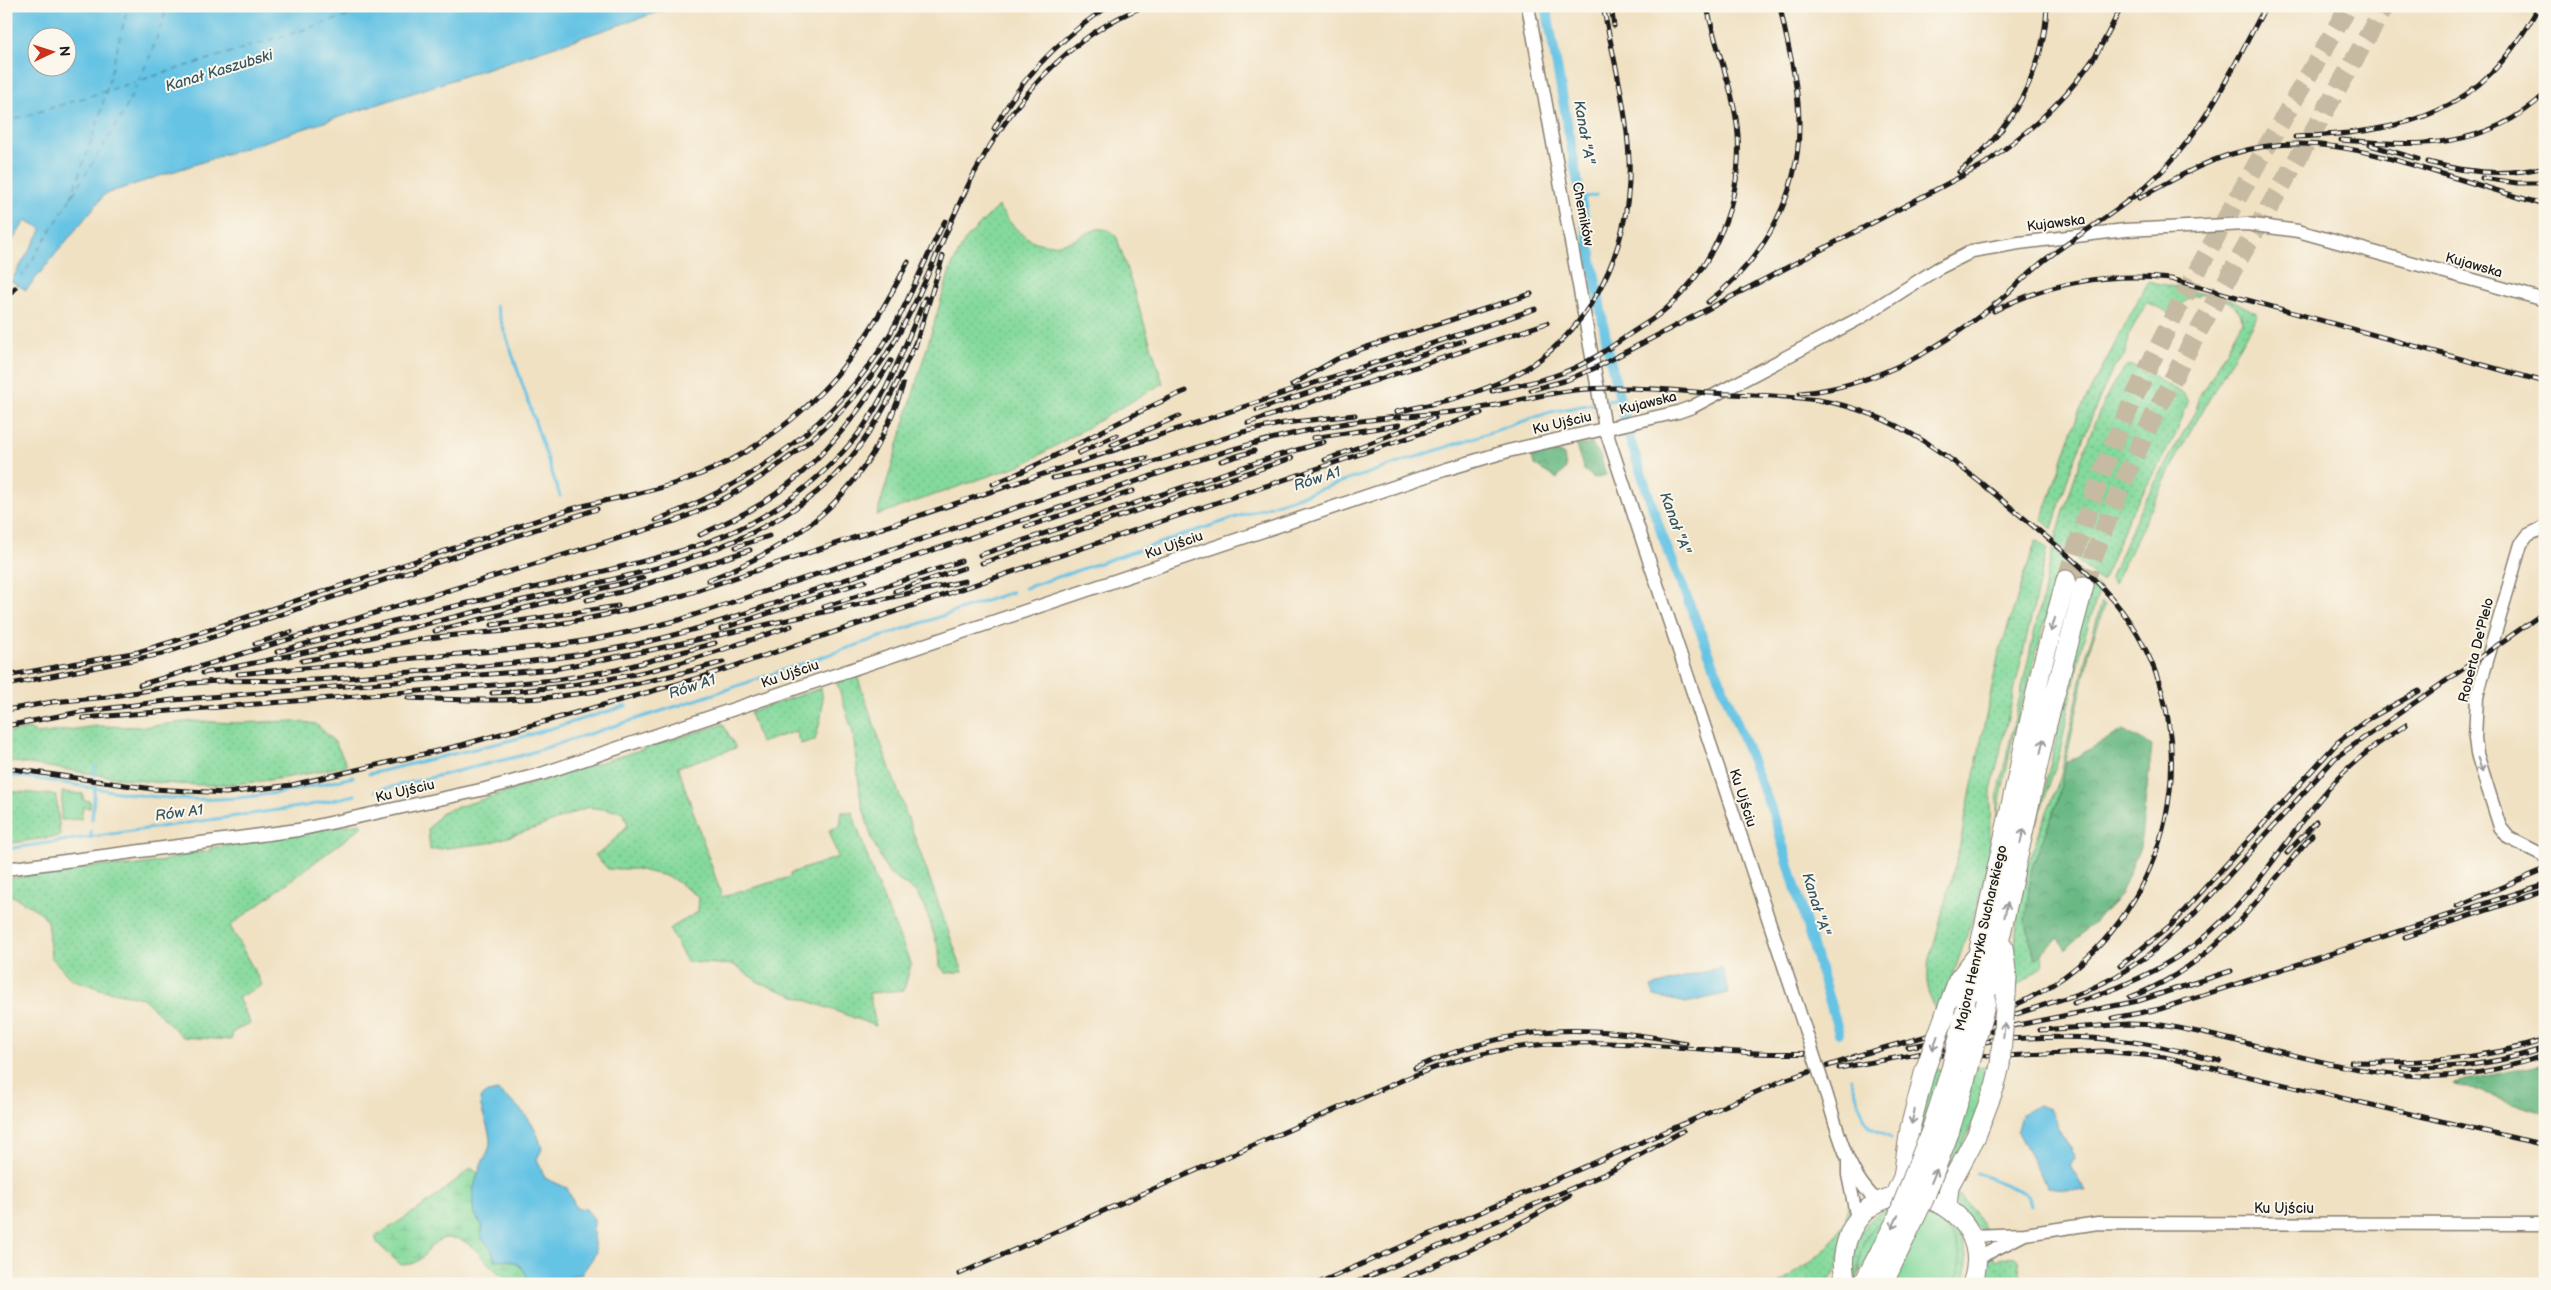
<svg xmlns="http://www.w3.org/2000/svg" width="2551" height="1290" viewBox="0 0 2551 1290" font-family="'Balsamiq Sans',sans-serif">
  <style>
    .grass { fill: url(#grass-dots); stroke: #507a5c }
    .forest { fill: url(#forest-crowns); stroke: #446a50 }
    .wetland { fill: url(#wetland-marsh); stroke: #507a5c }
    .garden { fill: #84d99c; stroke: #507a5c }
    .water { fill: #65c3e4; stroke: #407080; fill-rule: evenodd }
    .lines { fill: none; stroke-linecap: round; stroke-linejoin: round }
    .stream { stroke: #65c3e4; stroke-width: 3 }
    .canal { stroke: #65c3e4; stroke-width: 10 }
    .ferry { stroke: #365662; stroke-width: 1; stroke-dasharray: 6 5; stroke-linecap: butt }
    .highway-tunnel { stroke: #c6baa2; stroke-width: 19; stroke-dasharray: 19 9; stroke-linecap: butt }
    .minor-casing { stroke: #867e70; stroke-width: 15 }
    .highway-casing { stroke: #867e70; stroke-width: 21 }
    .minor { stroke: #fff; stroke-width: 12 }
    .highway { stroke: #fff; stroke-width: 19 }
    .rail-casing { stroke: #1c1c1c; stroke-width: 5 }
    .rail { stroke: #fbf7ec; stroke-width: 3; stroke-dasharray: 9; stroke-linecap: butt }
    .minor-bridge-casing { stroke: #867e70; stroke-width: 15; stroke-linecap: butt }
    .highway-bridge-casing { stroke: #867e70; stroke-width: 21; stroke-linecap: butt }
    .minor-bridge { stroke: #fff; stroke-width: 12 }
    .highway-bridge { stroke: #fff; stroke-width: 19 }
    .oneway { stroke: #999 }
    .labels { text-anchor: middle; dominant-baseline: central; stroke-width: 4; stroke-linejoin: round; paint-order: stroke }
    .street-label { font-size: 14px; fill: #1c1c1c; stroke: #fbf7ec }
    .water-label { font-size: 15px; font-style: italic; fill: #365662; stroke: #fbf7ec }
  </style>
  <defs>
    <pattern id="grass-dots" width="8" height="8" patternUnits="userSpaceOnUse" patternTransform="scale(1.25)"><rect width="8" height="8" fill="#84d99c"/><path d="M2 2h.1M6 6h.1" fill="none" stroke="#71ba86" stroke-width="1.8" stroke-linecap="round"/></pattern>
    <pattern id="forest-crowns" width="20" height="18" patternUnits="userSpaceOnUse" patternTransform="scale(1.25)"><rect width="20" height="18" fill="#6bb984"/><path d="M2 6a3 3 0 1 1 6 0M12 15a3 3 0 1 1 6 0" fill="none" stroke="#5c9e71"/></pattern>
    <pattern id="wetland-marsh" width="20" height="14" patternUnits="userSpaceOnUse" patternTransform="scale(1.25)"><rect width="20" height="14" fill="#84d99c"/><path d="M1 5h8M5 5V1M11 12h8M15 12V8" fill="none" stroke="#71ba86"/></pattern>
  </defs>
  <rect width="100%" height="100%" fill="#fbf7ec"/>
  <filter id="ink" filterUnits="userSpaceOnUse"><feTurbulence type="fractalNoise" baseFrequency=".02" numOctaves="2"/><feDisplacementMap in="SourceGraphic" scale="10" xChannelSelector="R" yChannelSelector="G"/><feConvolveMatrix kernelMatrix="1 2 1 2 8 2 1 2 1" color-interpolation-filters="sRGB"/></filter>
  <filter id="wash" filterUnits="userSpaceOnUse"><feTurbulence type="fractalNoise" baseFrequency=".0096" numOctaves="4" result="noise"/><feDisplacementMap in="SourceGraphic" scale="20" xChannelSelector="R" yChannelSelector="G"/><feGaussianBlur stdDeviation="1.12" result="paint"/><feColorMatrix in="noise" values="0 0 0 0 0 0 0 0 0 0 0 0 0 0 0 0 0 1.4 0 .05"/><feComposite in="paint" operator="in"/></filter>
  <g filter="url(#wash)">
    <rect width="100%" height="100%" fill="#f0e1c3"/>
    <path class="grass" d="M998,206C1017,235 1039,255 1076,239C1089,233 1098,224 1112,232L1117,238L1163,383L1026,463L877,515L950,270L965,240Z
      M2148,281L2234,301L2258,314L2180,450L2114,584L2110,579L2141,508L2196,410L2200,394L2208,384L2242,321C2242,300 2201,288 2187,299C2182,303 2179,310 2176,316L2147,302L2128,336L2126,354L2114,367L2099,399L2069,474L2052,529L2042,520L2078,414Z
      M2128,366H2134L2184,394L2188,402L2176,434L2128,519L2102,582L2055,542C2065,506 2101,385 2128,366Z
      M2036,540L2047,549L1991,791L1989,856L1979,899L1939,1017L1928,993V966L1958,854L1998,657Z
      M2053,549L2100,588L2082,645L2059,756L2036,825L2061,719L2084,586L2057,578L2013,737L1997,817V799Z
      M2102,602L2105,605L2091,644L2057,803L2032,867L2025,919L2036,959L2042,953L2043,966L2012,990L2017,919L2028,863L2060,778L2087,653Z
      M857,676L865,699L963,972L946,973L940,966L939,950L926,910L916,892L889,874L873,842L861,801L853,733L837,683Z
      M821,688C825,707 820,722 815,740L800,744L796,731L760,743L750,712Z
      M192,721L235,723L294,721L316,724L335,742L347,765C301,776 255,784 208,785C140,785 73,769 6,761V733L29,729L38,734L97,726L143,727Z
      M723,724L736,748L678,767L722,897L790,877L791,873L838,857L829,830L840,826L842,812H852L876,882L911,964L904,990L869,993L876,1026L760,983L734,965L687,962L669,929L698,912L699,897L670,877L636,869H608L595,855L605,849L628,825L623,812L588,807L539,827L489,843L430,850L428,829L442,812Z
      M6,791L56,795L60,836L6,844Z
      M360,823L362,825L359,829L230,926L262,985L238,998L250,1023L233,1032L231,1040L183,1037L143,998L103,990L71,979L51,957L47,921L42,913L13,896H6V879L96,866H133L163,861L186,854L210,851V848Z
      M1994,1065L1989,1088L1947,1179H1940L1977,1067Z
      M1943,1069L1915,1157L1913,1144L1931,1070Z
      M1958,1194L1973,1210L1987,1232L1975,1227L1955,1203Z
      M1850,1201L1852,1210L1835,1273L1827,1284H1778C1813,1260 1842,1246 1850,1201Z
      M1894,1206C1888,1219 1875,1223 1868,1234C1858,1249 1863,1268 1856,1282C1847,1251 1860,1216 1894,1206Z
      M1929,1207C1957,1223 1975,1251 1963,1284H1955C1958,1277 1957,1271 1958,1264C1959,1239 1948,1225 1926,1213Z
      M1991,1254L1996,1260C2031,1249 2010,1267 2027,1284H1979L1984,1261Z"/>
    <path class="forest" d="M1591,444L1600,454L1606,475L1594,478L1584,470L1576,446Z
      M1546,451H1558L1564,455L1566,468L1557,479L1534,465L1532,456Z
      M2123,730L2152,746L2140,847L2120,896L2066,950L2058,938L2035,960L2025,919L2032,867L2057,803L2066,763Z
      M2545,1064V1114L2453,1083Z"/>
    <path class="wetland" d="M471,1168L479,1174C473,1195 467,1208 483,1226L481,1237L492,1250L495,1260C514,1258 524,1265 530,1284C489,1284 481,1240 453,1238C424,1236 432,1265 401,1265L378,1244L375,1237L429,1202Z"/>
    <path class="garden" d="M62,792L83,794V800L90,801V808L83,807L81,819L61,820Z
      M1926,1213C1954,1228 1968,1254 1955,1284H1892Z
      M1890,1216L1860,1273C1856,1249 1868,1227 1890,1216Z"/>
    <path class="water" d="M6,6H677L105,194L26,290L11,281L42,229L26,220L8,247L6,245ZM38,38H68V68H38Z
      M1722,967L1729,993L1686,1003L1654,996L1651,987Z
      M497,1091C520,1106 535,1121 542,1149L537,1159L545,1178L567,1188L576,1208L586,1209L594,1219L593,1237L596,1253L581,1275H572L565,1284H530C524,1265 514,1258 495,1260L492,1250L481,1237L483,1226C465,1206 474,1186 482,1163C485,1157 489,1151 490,1145C491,1129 481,1114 480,1099L484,1094Z
      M2038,1105L2049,1109L2075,1158L2070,1166L2085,1191L2047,1187L2017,1130L2021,1115Z"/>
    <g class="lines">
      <path class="stream" d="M1581,198L1597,195
        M496,306L560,496
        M1603,402L1619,399
        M1025,588L1551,412L1597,403
        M95,766V775
        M369,774L512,740L626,706
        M6,775C68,781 129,798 191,799C247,801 299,790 353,777
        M375,791L520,756L696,700L1012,592
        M92,819L95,786
        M91,838V831
        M6,849L306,806L355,795
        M1851,1079L1865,1120L1871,1128L1891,1138
        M1977,1173L2023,1192L2028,1196L2031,1206"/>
      <path class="canal" d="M1546,6L1609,355L1630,440L1662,535L1774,816L1839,1033"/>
      <path class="ferry" d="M6,122L380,6
        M71,198L99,119L128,6
        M15,288L123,114L151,54L168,6"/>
    </g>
  </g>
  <g filter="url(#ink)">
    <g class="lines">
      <path class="highway-tunnel" d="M2066,580C2080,536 2094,491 2112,448C2177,294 2265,150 2349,6
        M2084,586C2127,452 2194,337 2264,216C2305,146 2345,76 2385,6"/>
      <g class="minor-casing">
        <path id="minor" d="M1528,6L1605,428L1805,1029
          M2545,527L2528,535L2521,544L2482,678L2477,697L2475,738L2477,754L2500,827L2509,838L2545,856
          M6,869L298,830L485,789L541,774L1444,470L1508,451L1678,412L1692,407L1860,318L1937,269L1965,255L1972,251L2019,243L2125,230L2247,224L2298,231L2545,300
          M1826,1093C1838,1130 1847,1177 1879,1202
          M1848,1160V1175L1857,1219
          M1971,1236L2025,1234L2098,1223L2545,1224
          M1976,1259L2023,1235"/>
      </g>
      <g class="highway-casing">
        <path id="highway" d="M2003,947L2007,978L2006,995
          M1986,1002L2047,724L2084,586
          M1966,1008L2041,670L2066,580
          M1945,1015L1958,980L1975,958
          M1932,1128L1951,1069
          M1949,1133L1969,1067
          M1894,1197L1903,1177L1910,1128L1925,1070
          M1947,1207L1949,1186L1976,1136L1995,1086L2000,1065
          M1847,1284C1841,1268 1843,1251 1849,1235C1881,1158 2001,1205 1972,1284"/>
      </g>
      <use href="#minor" class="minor"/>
      <use href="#highway" class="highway"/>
      <g class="rail-casing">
        <path id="rail" d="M1611,6L1614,26
          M994,129C1021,77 1060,38 1109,6
          M2295,137C2410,131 2480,116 2539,6
          M2341,140C2418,146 2484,151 2545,94
          M2370,145L2418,159
          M2428,162C2467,173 2505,177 2545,167
          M1959,172C2011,132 2044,72 2047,6
          M2482,178L2517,183H2545
          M2139,198C2170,182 2198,164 2232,154C2303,132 2364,150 2432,171C2470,182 2507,194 2545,205
          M6,301L15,288
          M1708,302C1764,260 1800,194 1799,123C1799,84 1787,44 1780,6
          M1994,311C2050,282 2108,272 2171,279L2545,382
          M915,347L943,256
          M1292,385L1337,359L1361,349L1531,294
          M1531,390L1567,380L1595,368L1983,165C2022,137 2060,106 2088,66C2102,48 2111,26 2122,6
          M1492,391C1515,386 1539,382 1562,373C1587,364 1608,349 1630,334C1643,325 1656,318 1667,308C1716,264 1742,200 1738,135C1735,91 1715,49 1707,6
          M1800,393C1875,387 1942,348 1999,301C2016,286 2032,269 2050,256C2095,223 2144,196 2179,152C2215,109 2239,55 2266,6
          M1257,410L1463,341
          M1396,412C1431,404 1465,398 1498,383C1586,346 1633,252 1629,159C1627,108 1613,56 1603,6
          M1248,423L1547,323
          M1313,438L1399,425
          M1112,445L1179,416
          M1079,453L1117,435
          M1325,460L1435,418
          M1221,461L1254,451
          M1053,478L1146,458
          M993,484C1060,458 1120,417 1186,391
          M656,520C752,484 837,423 890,334C911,297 925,258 945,221
          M1026,527L1133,491
          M700,535C718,526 737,518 754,508C811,475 857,417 891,361
          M736,547L769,536
          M980,555L1273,457L1324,442
          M982,563L1292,458
          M708,580C806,542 871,487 903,385
          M895,591L964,568
          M587,600L625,591L750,550
          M824,607L961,561
          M492,625L618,606
          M721,629L865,581
          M435,631L643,578
          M422,639C456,634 490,633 524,629C579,622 632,610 684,595C967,498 1251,404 1535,309
          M255,644L291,632
          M277,652C375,623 476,602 575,578C631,564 693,552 745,526C788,505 824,475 855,438C887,398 905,344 925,298
          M302,661L428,638
          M203,673C305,654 406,629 507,604C610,579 734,560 817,492C865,452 892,397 916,341
          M238,674L548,646C592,641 636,631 679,620L1243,432L1285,423L1355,415
          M6,676L138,652L178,640C308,597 438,553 568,510C594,502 621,498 648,491C690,481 732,463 768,437C835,391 871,334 908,262
          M6,685L162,654L597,509
          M140,685L678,520C761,486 836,431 886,355C923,298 943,232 975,172C1012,102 1069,35 1145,6
          M179,685C224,678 268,682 314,680C354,678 395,673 435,670C512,664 587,657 663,638C715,625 766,606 817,589C912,557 1006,526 1100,494C1147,478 1194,460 1241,447C1275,437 1312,429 1347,423C1387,417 1428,415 1468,410C1504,405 1539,394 1575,390C1619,385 1665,390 1710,393C1746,395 1782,395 1818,400C1902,413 1962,467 2026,520C2064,552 2104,582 2131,624C2208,742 2171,906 2055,983C1999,1021 1918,1037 1853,1057
          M492,693C553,689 613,681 672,665C712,654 751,640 791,626
          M408,698C459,700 510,702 560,696C616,690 670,677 723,662
          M52,702L108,697L185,684
          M6,710L58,701
          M83,718L555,680L616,670L715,643
          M6,726L80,712L173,700L554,669L646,651L965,581
          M6,768L153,789L226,793L292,785L462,745L702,677L1481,413
          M2287,853L2316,822
          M2457,906L2545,869
          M2405,937L2545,891
          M2120,966L2171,925L2338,742L2367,720L2419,691
          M2130,997C2214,967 2257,899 2312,835
          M2074,1003C2132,985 2183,961 2226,917C2270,873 2300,817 2343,773C2362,754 2384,739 2406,725
          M2113,1018L2160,1009L2545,884
          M1979,1026L2084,992L2115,977L2149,955L2194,914L2335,758L2545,612
          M2040,1030L2129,1024L2161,1025C2251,1039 2351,1079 2441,1076C2477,1075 2511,1067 2545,1055
          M1990,1040C2038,1037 2085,1035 2133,1042C2163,1046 2192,1054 2220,1061
          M1908,1047L2138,1001L2231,971
          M1933,1055L2005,1056L2103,1051L2164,1057L2545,1145
          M2351,1062C2417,1063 2482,1060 2545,1040
          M2402,1067C2450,1070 2499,1063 2545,1048
          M1415,1068C1514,1024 1581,1023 1686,1043
          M1839,1068L1996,1040
          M959,1274L1405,1079C1458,1057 1513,1044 1570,1043C1651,1040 1731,1057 1812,1053
          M1316,1284L1784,1080L1859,1056
          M1352,1284L1607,1173L1683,1131
          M1393,1284L1485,1243L1569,1196"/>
      </g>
      <use href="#rail" class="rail"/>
      <g class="minor-bridge-casing">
        <path id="minor-bridge" d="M1805,1029L1826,1093"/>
      </g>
      <g class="highway-bridge-casing">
        <path id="highway-bridge" d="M2000,1065L2006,995
          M1969,1067L1986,1002
          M1951,1069L1966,1008
          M1925,1070L1945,1015
          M1863,1284L1896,1221L1932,1128
          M1883,1284L1924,1199L1949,1133"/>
      </g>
      <use href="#minor-bridge" class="minor-bridge"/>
      <use href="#highway-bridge" class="highway-bridge"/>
    </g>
    <defs><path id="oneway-shaft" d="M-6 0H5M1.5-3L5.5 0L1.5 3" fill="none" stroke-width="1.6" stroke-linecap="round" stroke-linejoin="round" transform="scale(1.25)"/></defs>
    <g class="oneway">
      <use href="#oneway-shaft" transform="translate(2053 625) rotate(106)"/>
      <use href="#oneway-shaft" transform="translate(2042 746) rotate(-78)"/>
      <use href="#oneway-shaft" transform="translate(2480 765) rotate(72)"/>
      <use href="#oneway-shaft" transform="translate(2022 836) rotate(-78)"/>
      <use href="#oneway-shaft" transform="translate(2006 910) rotate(-78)"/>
      <use href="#oneway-shaft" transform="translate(2004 1030) rotate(-85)"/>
      <use href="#oneway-shaft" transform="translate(1935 1043) rotate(110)"/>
      <use href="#oneway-shaft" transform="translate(1913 1117) rotate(103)"/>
      <use href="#oneway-shaft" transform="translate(1934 1176) rotate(-68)"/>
      <use href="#oneway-shaft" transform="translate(1895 1222) rotate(115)"/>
    </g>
  </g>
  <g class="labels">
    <g class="street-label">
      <text transform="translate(1583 214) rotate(79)">Chemików</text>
      <text transform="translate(2056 223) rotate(-7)">Kujawska</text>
      <text transform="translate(2474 265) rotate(16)">Kujawska</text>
      <text transform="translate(1648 403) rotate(-14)">Kujawska</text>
      <text transform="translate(1562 423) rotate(-13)">Ku Ujściu</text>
      <text transform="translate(1174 545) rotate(-19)">Ku Ujściu</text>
      <text transform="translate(2476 650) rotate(-76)">Roberta De'Plelo</text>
      <text transform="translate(790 674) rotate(-19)">Ku Ujściu</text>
      <text transform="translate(405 791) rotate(-13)">Ku Ujściu</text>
      <text transform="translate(1743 798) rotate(72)">Ku Ujściu</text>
      <text transform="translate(1981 938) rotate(-77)">Majora Henryka Sucharskiego</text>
      <text x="2284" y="1208">Ku Ujściu</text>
    </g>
    <g class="water-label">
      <text transform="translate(219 71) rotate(-17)">Kanał Kaszubski</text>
      <text transform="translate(1584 132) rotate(80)">Kanał "A"</text>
      <text transform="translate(1317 479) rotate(-18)">Rów A1</text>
      <text transform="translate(1675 523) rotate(70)">Kanał "A"</text>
      <text transform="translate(692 687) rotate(-18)">Rów A1</text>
      <text transform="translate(179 813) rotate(-8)">Rów A1</text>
      <text transform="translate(1816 904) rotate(73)">Kanał "A"</text>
    </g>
  </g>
  <rect width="2551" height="1290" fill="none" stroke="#fbf7ec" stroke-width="25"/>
  <g transform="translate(52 52) rotate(86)"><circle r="24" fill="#fbf7ec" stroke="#a29f99"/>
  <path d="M0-4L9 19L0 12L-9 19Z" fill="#c8321e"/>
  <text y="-8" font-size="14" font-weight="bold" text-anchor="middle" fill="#1c1c1c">N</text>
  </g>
</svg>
